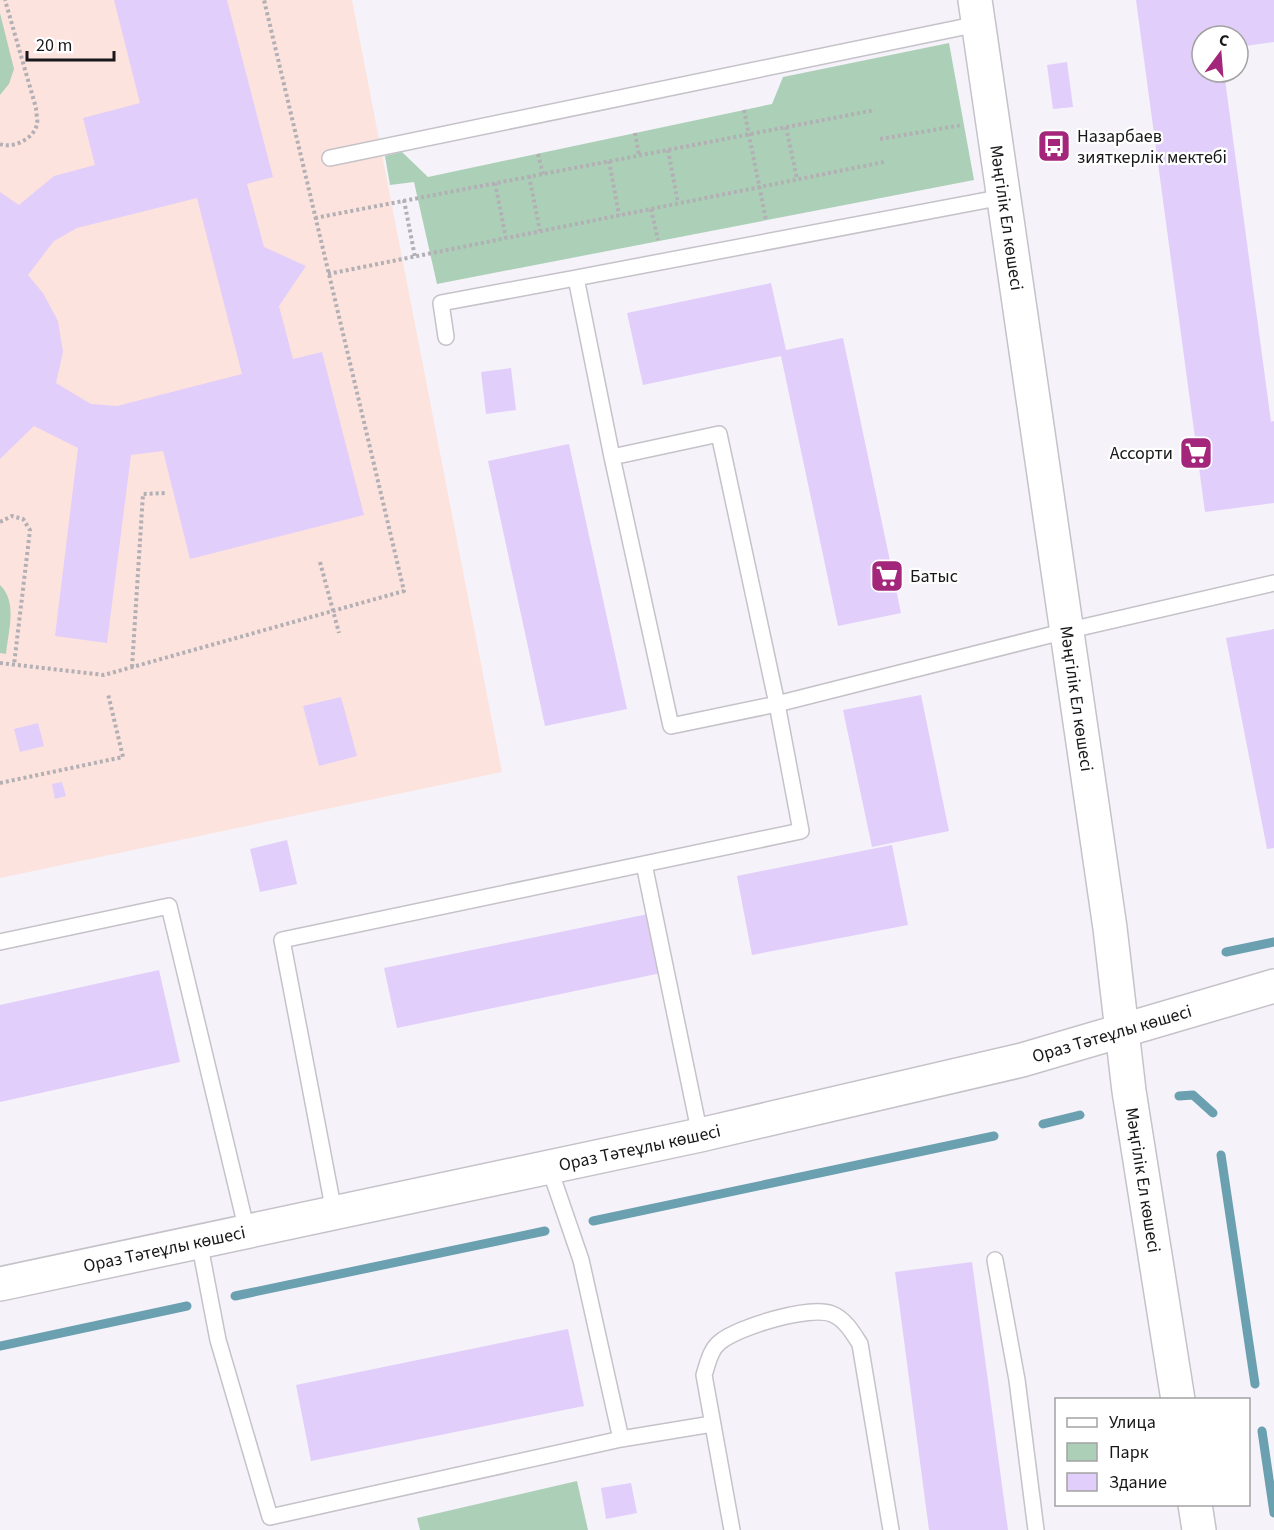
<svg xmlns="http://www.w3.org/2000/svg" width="1274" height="1530" viewBox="0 0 1274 1530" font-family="'Source Sans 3',sans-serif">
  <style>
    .education { fill: #fde3dd }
    .green { fill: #acd0b7 }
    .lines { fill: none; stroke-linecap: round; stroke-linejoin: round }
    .stream { stroke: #6ba0b0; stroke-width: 9 }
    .building { fill: #e1cefb; fill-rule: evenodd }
    .service-casing { stroke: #c5c2c9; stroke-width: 18 }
    .tertiary-casing { stroke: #c5c2c9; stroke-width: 36 }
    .path { stroke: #b2afb5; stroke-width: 4; stroke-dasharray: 3 3; stroke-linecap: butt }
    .service { stroke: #fff; stroke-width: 15 }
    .tertiary { stroke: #fff; stroke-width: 33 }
    .labels { text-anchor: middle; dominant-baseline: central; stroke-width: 4.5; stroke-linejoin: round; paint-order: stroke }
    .poi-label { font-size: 18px; fill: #181719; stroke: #fff; text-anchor: start }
    .street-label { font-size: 18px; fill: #181719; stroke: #fff }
  </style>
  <rect width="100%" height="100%" fill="#f5f2f9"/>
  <path class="education" d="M0,0H352L502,772L0,878Z"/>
  <path class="green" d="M0,13L14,69L9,84L0,95Z
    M949,43L974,180L437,284L414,182L390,185L385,156L402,152L428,177L772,104L783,77Z
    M0,585C18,602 8,632 6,654L0,653Z
    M577,1481L588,1530H420L417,1518Z"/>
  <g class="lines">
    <path class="stream" d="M1226,952L1274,942
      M1179,1096L1193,1095L1213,1113
      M1043,1124L1080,1115
      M1221,1155L1255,1384
      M593,1221L994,1136
      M235,1296L545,1231
      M0,1346L187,1306
      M1262,1431L1274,1513"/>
  </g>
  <path class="building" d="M114,0H227L273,177L247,184L264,247L306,266L279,306L293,359L322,352L364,515L190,559L163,451L131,455L107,643L55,636L78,448L34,426L0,459V192L19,205L54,176L95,165L83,118L140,103ZM197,198L242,374L117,406L91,404L56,383L63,352L58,321L43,293L28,275L54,241L77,228Z
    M1136,0H1274V42L1238,47V36H1202V72H1224L1271,422L1274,421V503L1205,512Z
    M1067,62L1073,107L1053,109L1047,65Z
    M771,283L786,350L843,338L901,613L838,626L781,356L643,385L627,313Z
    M511,368L516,410L486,414L481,372Z
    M569,444L627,709L545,726L488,461Z
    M1274,629V848L1267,849L1226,638Z
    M921,695L949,831L872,847L843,710Z
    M341,697L357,756L319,766L303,706Z
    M38,723L44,746L20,752L14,729Z
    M62,782L66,796L55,799L52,784Z
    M287,840L297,884L260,892L250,849Z
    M892,845L908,925L752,955L737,876Z
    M653,913L666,972L397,1028L384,968Z
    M159,970L180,1062L0,1102V1005Z
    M972,1262L1008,1530H929L895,1272Z
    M568,1329L584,1406L311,1461L296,1385Z
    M631,1483L637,1513L606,1519L601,1488Z"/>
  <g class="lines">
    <g class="service-casing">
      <path id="service" d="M330,158L978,24
        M446,337L441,303L576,278
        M612,457L719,434L777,704L671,726L612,457L576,278L1003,197
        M644,864L801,831L777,704L1066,631L1274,583
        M0,942L169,906L247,1231
        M334,1212L282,940L644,864L700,1135
        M199,1241L218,1340L270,1517L621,1439L581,1260L549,1167
        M995,1260L1017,1380L1036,1530
        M621,1439L712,1424
        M732,1530L704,1375C708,1363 710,1350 720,1342C738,1327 810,1305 832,1314C845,1319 853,1333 860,1344L891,1530"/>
    </g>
    <g class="tertiary-casing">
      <g id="tertiary">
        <path id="s1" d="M975,0L1110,928L1129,1091L1178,1400"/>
        <path id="s2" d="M0,1284L700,1135L1022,1060L1274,986"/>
        <path d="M1195,1504L1199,1530"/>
      </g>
    </g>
    <path class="path" d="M744,110L766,220
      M786,127L797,179
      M635,133L639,155
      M880,139L962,125
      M0,144C13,149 34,139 37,124C38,120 36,113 36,108L5,0
      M668,150L678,203
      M538,154L543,174
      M609,161L619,215
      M529,176L540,231
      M495,183L506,238
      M404,200L415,257
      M651,209L658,240
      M315,218L875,110
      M328,274L884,162
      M0,522L12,516L23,519L30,530L14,665
      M320,562L339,633
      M0,663L104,675L404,591L264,0
      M132,667L143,494L167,493
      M0,783L123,757L108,694"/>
    <use href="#service" class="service"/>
    <use href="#tertiary" class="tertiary"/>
  </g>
  <defs>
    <g id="bus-square" transform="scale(1.725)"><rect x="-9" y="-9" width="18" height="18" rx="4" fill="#a3267a" stroke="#fff"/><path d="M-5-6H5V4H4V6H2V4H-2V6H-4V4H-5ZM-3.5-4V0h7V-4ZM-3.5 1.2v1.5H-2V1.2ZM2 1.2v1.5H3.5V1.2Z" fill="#fff"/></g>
    <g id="supermarket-square" transform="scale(1.725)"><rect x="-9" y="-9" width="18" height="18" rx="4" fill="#a3267a" stroke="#fff"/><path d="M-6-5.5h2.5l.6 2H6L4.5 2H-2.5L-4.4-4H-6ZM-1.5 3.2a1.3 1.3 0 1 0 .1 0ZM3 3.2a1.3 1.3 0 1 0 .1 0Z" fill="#fff"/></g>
  </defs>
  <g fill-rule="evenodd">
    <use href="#bus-square" x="1054" y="146"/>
    <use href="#supermarket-square" x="1196" y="453"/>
    <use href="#supermarket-square" x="887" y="576"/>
  </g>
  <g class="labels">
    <g class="poi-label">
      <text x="1077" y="136">Назарбаев<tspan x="1077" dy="21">зияткерлік мектебі</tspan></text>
      <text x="1173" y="453" text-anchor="end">Ассорти</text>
      <text x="910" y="576">Батыс</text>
    </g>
    <g class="street-label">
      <text stroke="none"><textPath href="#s1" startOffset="220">Мәңгілік Ел көшесі</textPath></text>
      <text stroke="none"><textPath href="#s1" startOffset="706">Мәңгілік Ел көшесі</textPath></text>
      <text stroke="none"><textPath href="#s2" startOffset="1140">Ораз Тәтеұлы көшесі</textPath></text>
      <text stroke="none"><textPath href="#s2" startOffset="654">Ораз Тәтеұлы көшесі</textPath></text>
      <text stroke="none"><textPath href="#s1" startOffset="1192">Мәңгілік Ел көшесі</textPath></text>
      <text stroke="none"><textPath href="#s2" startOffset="168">Ораз Тәтеұлы көшесі</textPath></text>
    </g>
  </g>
  <rect x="1055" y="1398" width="195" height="108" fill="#ffffff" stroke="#a3a2a3" stroke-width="1.5"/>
  <rect x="1067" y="1418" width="30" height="9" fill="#ffffff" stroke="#a3a2a3" stroke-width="1.5"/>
  <text x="1109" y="1428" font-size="18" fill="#181719">Улица</text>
  <rect x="1067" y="1443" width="30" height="18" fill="#acd0b7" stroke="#a3a2a3" stroke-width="1.5"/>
  <text x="1109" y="1458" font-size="18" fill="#181719">Парк</text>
  <rect x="1067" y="1473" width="30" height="18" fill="#e1cefb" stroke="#a3a2a3" stroke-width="1.5"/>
  <text x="1109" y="1488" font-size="18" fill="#181719">Здание</text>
  <g transform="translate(1220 54) rotate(16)"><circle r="28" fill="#ffffff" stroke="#a3a2a3" stroke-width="1.5"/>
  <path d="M0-4.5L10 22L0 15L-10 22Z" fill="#a3267a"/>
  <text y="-9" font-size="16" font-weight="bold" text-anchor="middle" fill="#181719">С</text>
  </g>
  <path d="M27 51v9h87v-9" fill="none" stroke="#181719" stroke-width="3"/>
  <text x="36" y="51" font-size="18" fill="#181719" stroke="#ffffff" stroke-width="4.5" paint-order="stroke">20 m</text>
</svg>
